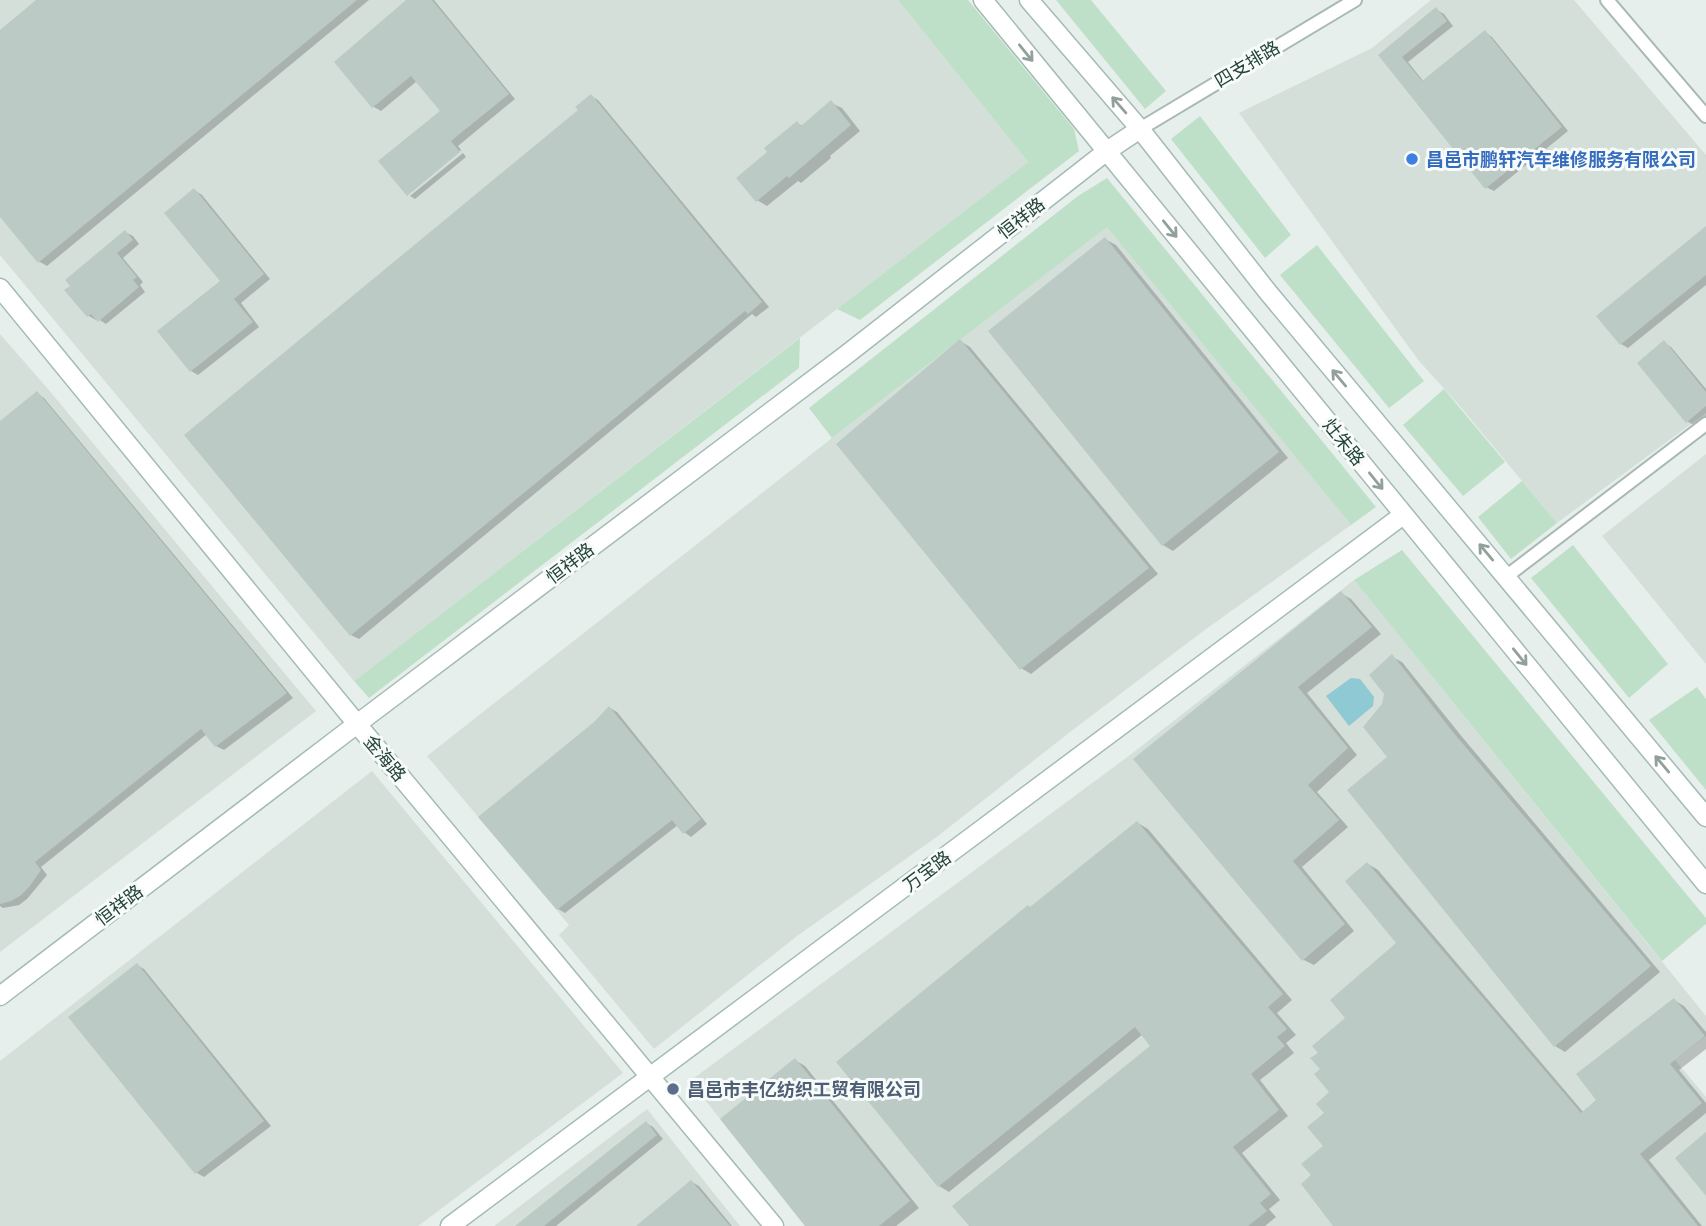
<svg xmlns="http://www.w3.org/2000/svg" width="1706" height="1226" viewBox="0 0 1706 1226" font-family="'PT Sans','Noto Sans SC',sans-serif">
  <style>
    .built { fill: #d4dfda }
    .green { fill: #bfe0c8 }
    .water { fill: #8ec9d4 }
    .shadow { fill: #0003 }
    .building { fill: #bbcac4 }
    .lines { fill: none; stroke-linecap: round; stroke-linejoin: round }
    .street-casing { stroke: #a8b8b2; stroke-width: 16 }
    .secondary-casing { stroke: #a4bbb3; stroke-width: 21 }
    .street { stroke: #fff; stroke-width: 12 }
    .secondary { stroke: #fff; stroke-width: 18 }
    .oneway { stroke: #92a09c }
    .shop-dot { fill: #3f7fe0; stroke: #f7fbf9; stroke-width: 2.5 }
    .service-dot { fill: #5c6f8a; stroke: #f7fbf9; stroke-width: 2.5 }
    .labels { text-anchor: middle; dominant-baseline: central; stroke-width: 6; stroke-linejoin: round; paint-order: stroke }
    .street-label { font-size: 18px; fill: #24423a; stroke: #f7fbf9 }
    .shop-label { font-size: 18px; font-weight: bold; fill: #366cbe; stroke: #f7fbf9; text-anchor: start }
    .service-label { font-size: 18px; font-weight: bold; fill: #4e5e75; stroke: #f7fbf9; text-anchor: start }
  </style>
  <rect width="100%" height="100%" fill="#e6efeb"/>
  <path class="built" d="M0,0H898L1028,162L354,681L0,255Z
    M1431,0H1574L1706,155V413L1557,523L1459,405L1419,361L1239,113L1372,48Z
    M1107,226L1351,525L1202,632L1070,732L938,836L797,936L654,1049L559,935L569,925L427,756L832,438Z
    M0,334L48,389L316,711L0,952Z
    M1706,454V664L1602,536Z
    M1354,580L1706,1016V1036L1675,1060L1706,1097V1226H805L690,1081L1130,755Z
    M372,771L623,1073L418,1226H0V1061Z
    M647,1109L740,1226H494Z"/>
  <path class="green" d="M898,0H968L1074,129L1079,151L860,320L837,309L1028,162Z
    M1056,0H1091L1166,91L1145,109Z
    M1200,116L1291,235L1265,258L1171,139Z
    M1107,178L1376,507L1351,525L1107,227L832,438L809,408L1078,196Z
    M1317,245L1424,381L1389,408L1280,275Z
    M800,338L799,368L369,698L354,681Z
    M1444,389L1505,462L1463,496L1403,425Z
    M1522,481L1557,523L1511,559L1478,517Z
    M1573,545L1668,664L1629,698L1531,578Z
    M1402,550L1706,918V924L1662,961L1354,580Z
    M1697,687L1706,699V790L1649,720Z"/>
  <path class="water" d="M1351,678L1360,679L1374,697L1373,706L1349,726L1326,696Z"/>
  <path class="shadow" d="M39,0H369L47,266L40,262L0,214V32Z
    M409,0H434L515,99L458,146L461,150L408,193L442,111L417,81L381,111L374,107L336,62Z
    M1437,10L1444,14L1453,26L1408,62L1424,82L1485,32L1492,37L1568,131L1494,191L1486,187L1380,55Z
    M591,96L598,100L769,307L756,317L752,314L359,639L351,635L580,110Z
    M831,103L842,108L860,131L830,156L831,158L801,183L798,181L767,206L757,200L770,152L797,123L803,126Z
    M463,153L466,157L415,199L410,196Z
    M194,190L202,195L270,279L241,303L259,327L198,375L191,371L222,281Z
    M1706,228V285L1628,348L1621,344Z
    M125,232L133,236L139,244L123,258L143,282L140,285L145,292L106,324L98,319L96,320L89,316L67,290Z
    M1105,239L1116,245L1288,458L1173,551L1163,545Z
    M960,341L970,347L1158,574L1031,674L1021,668Z
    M1664,343L1671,347L1706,389V416L1695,426L1687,421Z
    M37,393L44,398L293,698L224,750L216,746L207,734L41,867L47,875L27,899L19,905L3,908L0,906V423Z
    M1341,593L1351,599L1381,634L1307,693L1357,755L1317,792L1348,827L1302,867L1354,931L1314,965L1304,960L1136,759Z
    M1392,657L1402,662L1463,738L1660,972L1565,1052L1555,1046L1390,757L1384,705Z
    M610,708L617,712L707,824L691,837L684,832L678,825L565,913L558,909L595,723Z
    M1138,823L1148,829L1292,1000L1277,1013L1296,1035L1286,1043L1294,1053L1260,1080L1288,1116L1242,1153L1280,1200L1269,1209L1276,1217L1265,1226H971L1153,1046L1143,1034L949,1192L939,1186L1032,909Z
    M1368,864L1378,870L1584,1113L1599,1100L1674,1000L1684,1006L1706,1032V1049L1679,1070L1706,1103V1113L1649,1160L1702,1226H1335L1313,1175L1326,1146L1332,1093L1322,1069L1320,1053L1348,1018L1398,943Z
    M137,965L144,969L271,1126L204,1177L197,1173L70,1017Z
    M795,1060L805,1066L919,1208L896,1226H808Z
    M646,1123L653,1127L663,1139L556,1226H518Z
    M692,1182L699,1186L732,1226H639Z"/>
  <path class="building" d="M36,0H357L38,263L0,217V30Z
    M406,0H432L509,94L451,141L460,152L407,196L378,161L440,111L411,76L372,108L334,62Z
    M1436,7L1447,21L1402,57L1422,81L1485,30L1562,127L1485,189L1378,55Z
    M591,94L762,302L748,314L745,311L350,636L184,435L578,110L575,107Z
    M831,100L851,125L789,178L787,176L756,202L736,178L767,152L764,148L797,121L801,126Z
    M194,188L264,274L234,299L253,322L190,372L157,331L220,281L164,213Z
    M1706,226V275L1620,345L1596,316Z
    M125,230L133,240L117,253L137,277L133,280L139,287L98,322L91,314L87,317L64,290L70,286L65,280Z
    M1105,237L1279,452L1162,546L988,331Z
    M960,339L1149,568L1020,670L836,444Z
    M1664,340L1706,392V406L1686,423L1637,363Z
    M37,391L287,693L215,747L201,729L35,862L41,870L29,887L20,896L11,901L0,904V421Z
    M1341,591L1372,627L1298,687L1348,748L1308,785L1339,820L1293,861L1345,924L1302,961L1133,759Z
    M1392,654L1452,731L1651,966L1554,1047L1347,790L1387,757L1363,727L1382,704L1384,694L1369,675Z
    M609,706L701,819L683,834L672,820L557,910L478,817L594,722Z
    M1137,821L1283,994L1268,1007L1287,1029L1277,1037L1285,1046L1251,1074L1279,1110L1233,1147L1271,1194L1260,1203L1267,1211L1248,1226H969L952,1206L1150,1046L1135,1027L938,1187L836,1062L1028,905L1030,907Z
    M1367,862L1581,1113L1596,1100L1576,1074L1674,998L1705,1036L1670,1064L1702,1103L1640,1154L1698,1226H1333L1301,1184L1311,1175L1301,1164L1323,1146L1307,1127L1324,1113L1316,1104L1329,1092L1314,1074L1320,1069L1310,1058L1318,1053L1312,1046L1345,1018L1330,1000L1396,943L1345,881Z
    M137,963L264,1121L195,1174L68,1017Z
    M795,1058L910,1201L879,1226H805L720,1119Z
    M646,1121L657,1135L544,1226H515Z
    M1706,1132V1196L1675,1158Z
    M691,1180L730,1226H636Z"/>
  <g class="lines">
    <g class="street-casing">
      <path id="street" d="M1607,0L1706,116
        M1140,129L1355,0
        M1507,576L1706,424"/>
    </g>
    <g class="secondary-casing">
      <path id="secondary" d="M983,0L1706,884
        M1029,0L1140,129L1267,291L1706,817
        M0,288L357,724L774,1226
        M0,996L357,724L846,355L1107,151L1140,129
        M450,1226L1403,515"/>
    </g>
    <use href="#street" class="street"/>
    <use href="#secondary" class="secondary"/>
  </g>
  <defs><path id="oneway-shaft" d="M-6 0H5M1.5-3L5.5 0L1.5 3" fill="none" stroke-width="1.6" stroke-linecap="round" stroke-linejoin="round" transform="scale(1.75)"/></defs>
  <g class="oneway">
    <use href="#oneway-shaft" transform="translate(1026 53) rotate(51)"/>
    <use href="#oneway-shaft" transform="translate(1119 105) rotate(-131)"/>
    <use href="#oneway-shaft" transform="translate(1170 229) rotate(51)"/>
    <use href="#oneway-shaft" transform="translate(1339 378) rotate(-130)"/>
    <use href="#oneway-shaft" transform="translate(1376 481) rotate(51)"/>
    <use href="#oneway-shaft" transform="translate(1486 552) rotate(-130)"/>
    <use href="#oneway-shaft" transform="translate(1520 657) rotate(51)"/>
    <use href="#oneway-shaft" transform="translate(1662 764) rotate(-130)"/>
  </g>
  <circle class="shop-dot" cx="1412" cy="159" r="7"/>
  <circle class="service-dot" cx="673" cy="1089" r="7"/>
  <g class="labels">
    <g class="street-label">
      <text transform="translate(1247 64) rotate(-31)">四支排路</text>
      <text transform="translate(1021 218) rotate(-38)">恒祥路</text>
      <text transform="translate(1344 442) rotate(51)">灶朱路</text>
      <text transform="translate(570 563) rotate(-37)">恒祥路</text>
      <text transform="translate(385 758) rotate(50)">金海路</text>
      <text transform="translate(927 871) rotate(-37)">万宝路</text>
      <text transform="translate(119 905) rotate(-37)">恒祥路</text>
    </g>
    <g class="shop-label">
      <text x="1426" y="159">昌邑市鹏轩汽车维修服务有限公司</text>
    </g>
    <g class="service-label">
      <text x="687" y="1089">昌邑市丰亿纺织工贸有限公司</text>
    </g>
  </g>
</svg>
